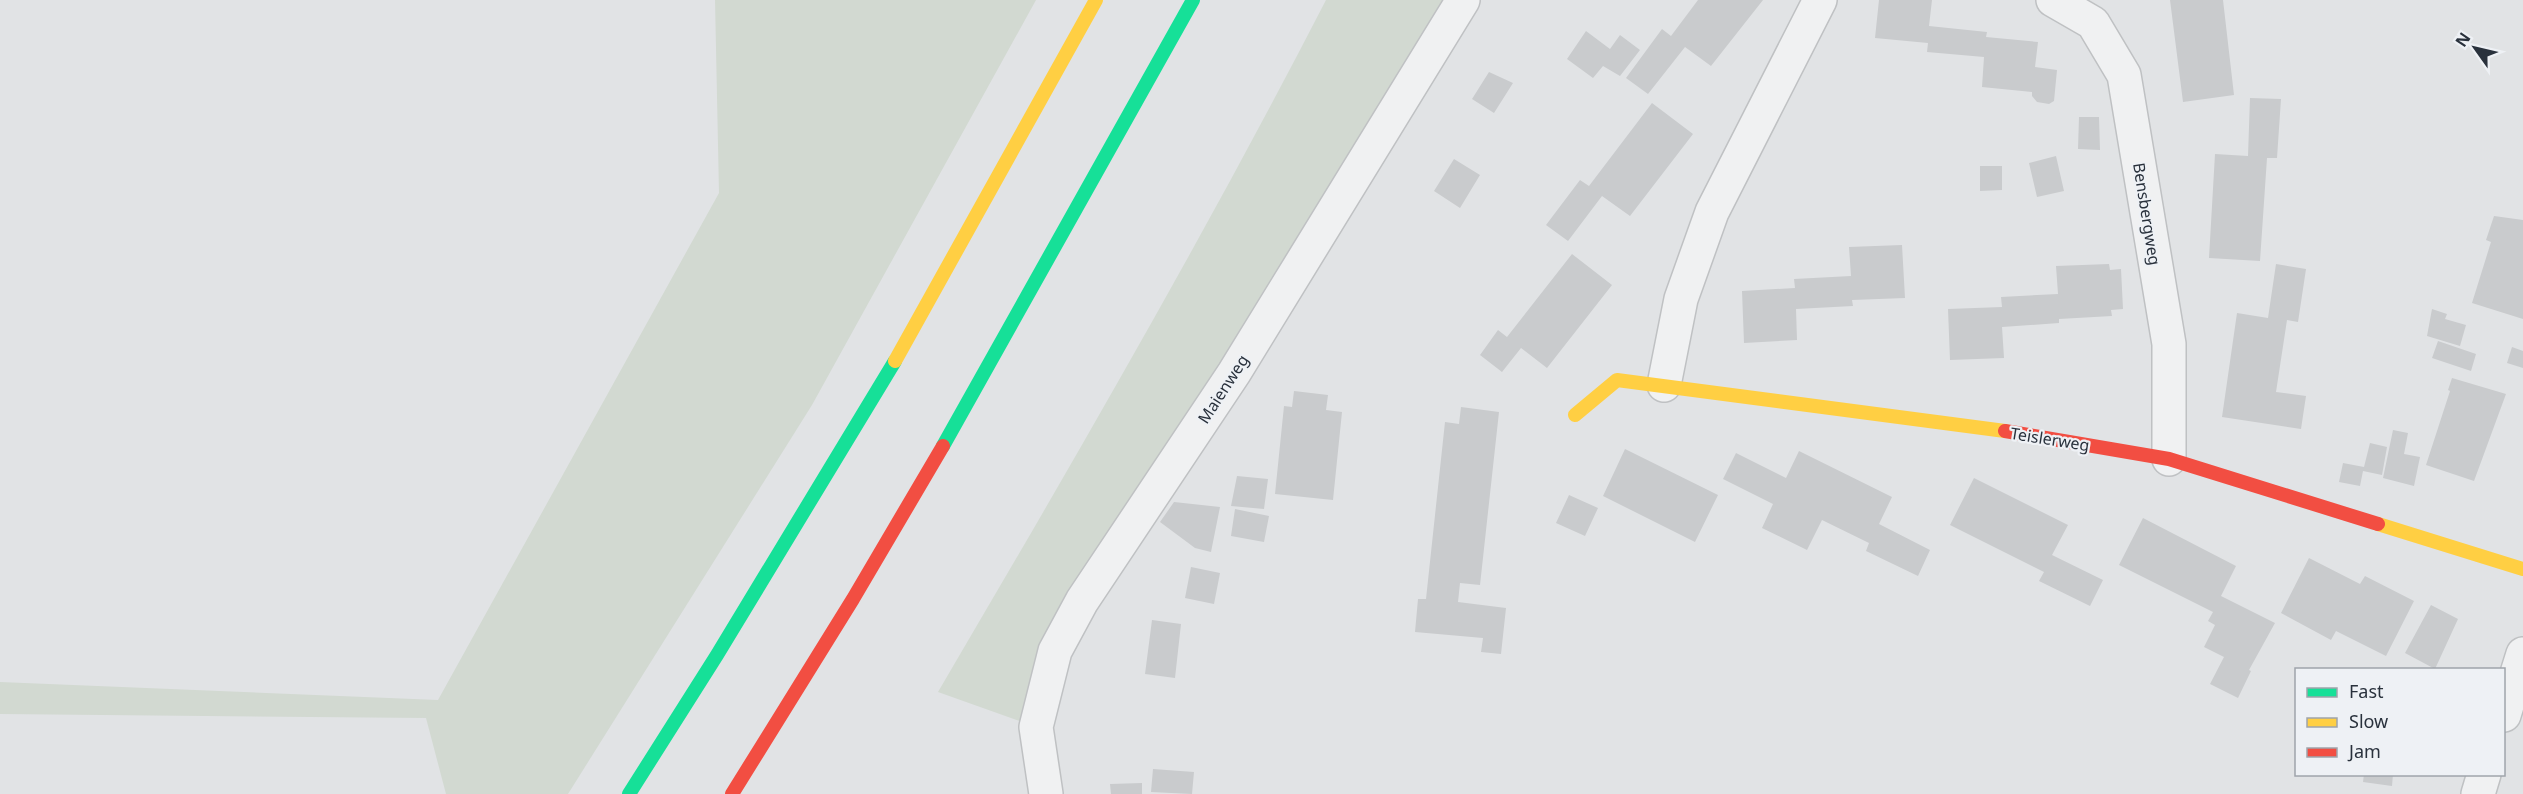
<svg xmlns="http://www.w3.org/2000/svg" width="2523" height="794" viewBox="0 0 2523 794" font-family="'Noto Sans',sans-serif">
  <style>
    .green { fill: #d2d9d1 }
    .building { fill: #c9cbcd }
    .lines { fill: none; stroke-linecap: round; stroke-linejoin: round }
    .street-casing { stroke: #bfc1c3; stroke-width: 36 }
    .street { stroke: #f0f1f2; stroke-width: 33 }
    .fast { stroke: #16e098; stroke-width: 14 }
    .slow { stroke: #ffcf43; stroke-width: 14 }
    .jam { stroke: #f24e42; stroke-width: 14 }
    .labels { text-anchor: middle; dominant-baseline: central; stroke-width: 4.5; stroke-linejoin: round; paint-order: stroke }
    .street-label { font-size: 16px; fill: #29313c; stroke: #eef1f5 }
  </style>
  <rect width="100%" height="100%" fill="#e1e3e5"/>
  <path class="green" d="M715,0H1036L812,405L568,794H446L426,718L0,714V682L438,700L719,193Z
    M1326,0H1463L1082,601L1036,727L938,692C1072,464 1205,235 1326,0Z"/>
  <path class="building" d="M1698,0H1763L1711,66L1685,47L1648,94L1626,78L1662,29L1671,36Z
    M1879,0H1932L1929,26L1987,32L1986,37L2038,42L2035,67L2057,70L2054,101L2049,104L2037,102L2032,96V92L1982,87L1984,57L1927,52L1928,43L1875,38Z
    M2170,0H2223L2234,95L2183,102Z
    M1586,31L1610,49L1620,35L1640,50L1620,76L1603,66L1593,78L1567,59Z
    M1489,72L1513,83L1494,113L1472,99Z
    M2250,98L2281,99L2277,158H2267L2260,261L2209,258L2215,154L2248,156Z
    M1652,103L1693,134L1630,216L1602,196L1568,241L1546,225L1580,180L1589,186Z
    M2079,117H2099L2100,150L2078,149Z
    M2056,156L2064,191L2037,197L2029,163Z
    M1454,159L1480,175L1460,208L1434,191Z
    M1980,166H2002V190L1980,191Z
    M2494,216L2523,220V319L2472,303L2491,242L2486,240Z
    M1902,245L1905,298L1852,300L1853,306L1796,309L1797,340L1744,343L1742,291L1795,288L1794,279L1851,276L1849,247Z
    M1572,254L1612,285L1547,368L1521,348L1502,372L1480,355L1498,330L1507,337Z
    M2109,264L2110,270L2121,269L2123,309L2111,310L2112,316L2059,319V323L2002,327L2004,358L1950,360L1948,309L2002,307L2001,297L2058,294L2056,266Z
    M2276,264L2306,269L2298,322L2287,320L2276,392L2306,396L2301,429L2222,417L2237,313L2268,318Z
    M2432,309L2447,314L2445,319L2466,325L2460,346L2427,336Z
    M2438,341L2476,354L2471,371L2432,358Z
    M2512,347L2523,351V368L2507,363Z
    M2452,378L2506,394L2474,481L2426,465L2450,391L2448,390Z
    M1294,391L1328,395L1326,410L1342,412L1333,500L1275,494L1284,406L1292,407Z
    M1461,407L1499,412L1480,585L1460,583L1458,602L1506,608L1501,654L1481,652L1483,638L1415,632L1418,599H1426L1445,422L1459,424Z
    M2393,430L2408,433L2404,454L2420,457L2414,486L2383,478Z
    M2370,443L2387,447L2382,475L2363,471L2360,486L2339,482L2343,463L2364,467Z
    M1625,449L1718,495L1695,542L1603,496Z
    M1799,451L1892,497L1879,524L1930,550L1918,576L1866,551L1869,543L1822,520L1807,550L1762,528L1773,504L1723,479L1736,453L1786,478Z
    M1237,476L1268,479L1264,509L1231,506Z
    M1974,478L2068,525L2052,555L2103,580L2090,606L2039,581L2044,572L1950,525Z
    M1569,495L1598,508L1585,536L1556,523Z
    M1174,502L1220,507L1211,552L1195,548L1160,522Z
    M1235,509L1269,516L1264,542L1231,536Z
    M2143,518L2236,566L2221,596L2275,623L2249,670L2251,671L2238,698L2210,684L2224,657L2204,647L2215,625L2208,621L2213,612L2119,565Z
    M2309,558L2360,584L2365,576L2414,601L2386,656L2336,631L2331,640L2281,613Z
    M1191,567L1220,573L1214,604L1185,598Z
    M2431,605L2458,619L2435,669L2405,653Z
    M1152,620L1181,624L1175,678L1145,674Z
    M1153,769L1194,772L1192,794L1151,792Z
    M2364,774H2393L2392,786L2363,782Z
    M1142,783V794H1111L1110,784Z"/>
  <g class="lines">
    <g class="street-casing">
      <path id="street" d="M2053,0L2093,23L2124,75L2169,344V459
        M1664,385L1681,299L1712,212L1820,0
        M2504,715L2523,654
        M1046,794L1036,727L1055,651L1082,601L1234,373L1463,0
        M2478,794L2484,774"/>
    </g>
    <use href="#street" class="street"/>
    <path class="fast" d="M943,446L1193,0
      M629,794L717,655L895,361"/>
    <path class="slow" d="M895,361L1096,0
      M1575,415L1617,380L2005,431
      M2378,524L2523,569"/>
    <path class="jam" d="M2005,431L2169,459L2378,524
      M732,794L853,599L943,446"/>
  </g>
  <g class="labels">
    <g class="street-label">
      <text transform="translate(2147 214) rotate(81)">Bensbergweg</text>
      <text transform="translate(1223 389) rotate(-57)">Maienweg</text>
      <text transform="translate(2050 439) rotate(9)">Teislerweg</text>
    </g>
  </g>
  <rect x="2295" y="668" width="210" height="108" fill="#eef1f5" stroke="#9fa4ab" stroke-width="1.5"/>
  <rect x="2307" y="688" width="30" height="9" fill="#16e098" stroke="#9fa4ab" stroke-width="1.5"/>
  <text x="2349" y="698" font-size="18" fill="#29313c">Fast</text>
  <rect x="2307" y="718" width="30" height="9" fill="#ffcf43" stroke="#9fa4ab" stroke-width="1.5"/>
  <text x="2349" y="728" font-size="18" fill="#29313c">Slow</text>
  <rect x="2307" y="748" width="30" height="9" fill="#f24e42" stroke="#9fa4ab" stroke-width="1.5"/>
  <text x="2349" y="758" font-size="18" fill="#29313c">Jam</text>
  <g transform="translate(2475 48) rotate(304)" stroke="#eef1f5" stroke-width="4.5" paint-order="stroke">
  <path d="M0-4.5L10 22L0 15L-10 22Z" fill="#29313c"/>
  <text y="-9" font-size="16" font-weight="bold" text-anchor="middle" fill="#29313c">N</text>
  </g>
</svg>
